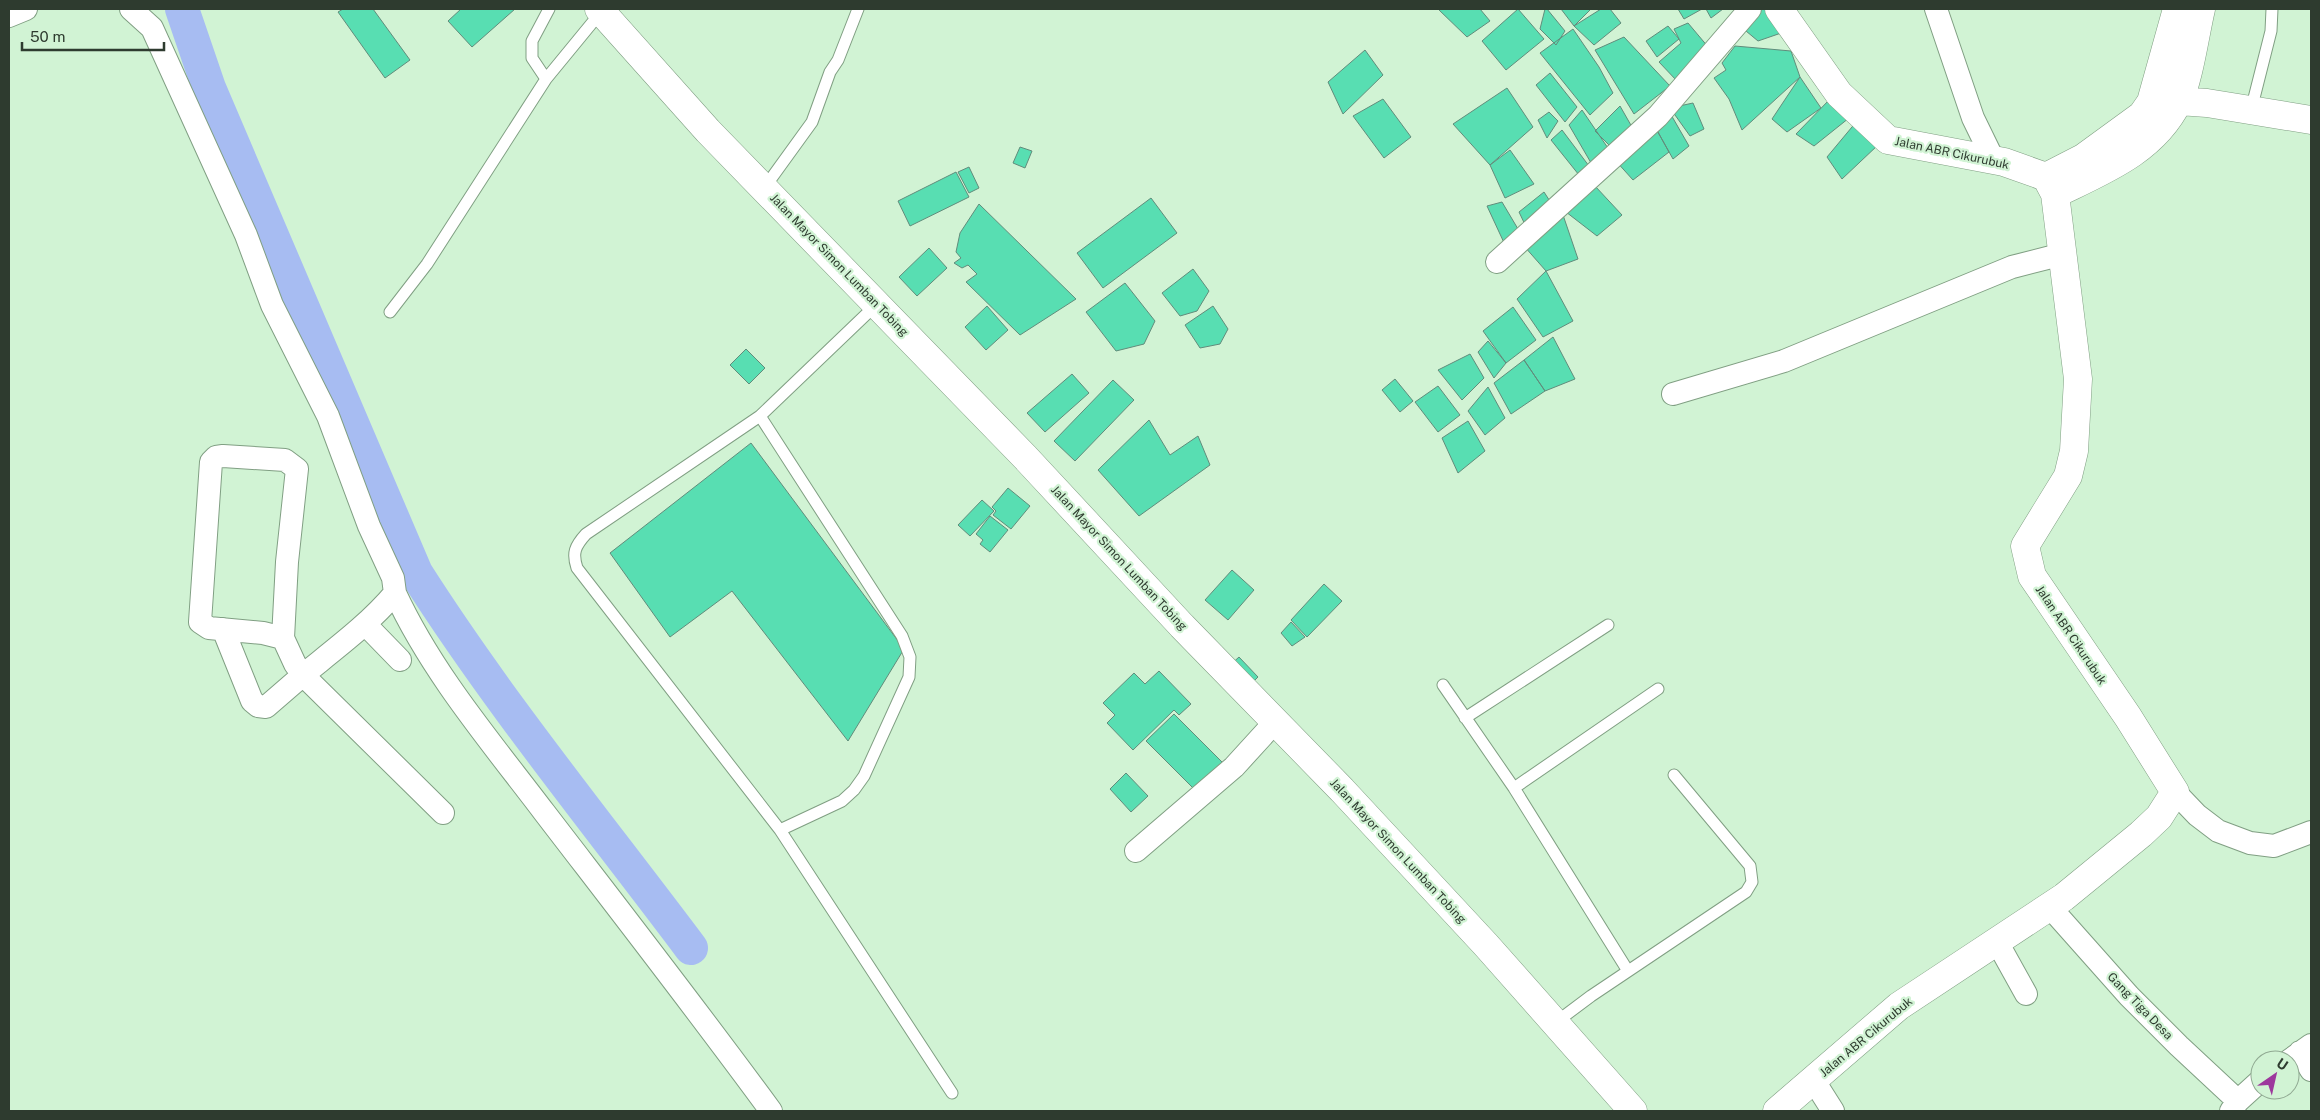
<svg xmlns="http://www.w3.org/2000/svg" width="2320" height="1120" viewBox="0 0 2320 1120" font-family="'Public Sans',sans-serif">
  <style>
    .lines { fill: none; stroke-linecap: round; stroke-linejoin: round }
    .river { stroke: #a7bcf2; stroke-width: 34 }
    .building { fill: #58deb2; stroke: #618c7b }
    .lane-casing { stroke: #809f83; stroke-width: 13 }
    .street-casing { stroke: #809f83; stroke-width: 24 }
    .secondary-casing { stroke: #809f83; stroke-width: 29 }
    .primary-casing { stroke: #809f83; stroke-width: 29 }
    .lane { stroke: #fff; stroke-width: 11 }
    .street { stroke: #fff; stroke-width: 22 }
    .secondary { stroke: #fff; stroke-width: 28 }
    .primary { stroke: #fff; stroke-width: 28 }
    .labels { text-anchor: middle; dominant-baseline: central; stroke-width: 4.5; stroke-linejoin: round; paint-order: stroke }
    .street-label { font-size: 12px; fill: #2e3b2f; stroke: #d1f3d4 }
  </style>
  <rect width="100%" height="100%" fill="#d1f3d4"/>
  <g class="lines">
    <path class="river" d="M182,9L209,88L416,573C499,703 598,824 691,948"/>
  </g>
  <path class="building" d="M343,9H373L410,60L385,78L338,12Z
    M461,9H515L472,47L448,21Z
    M1438,9H1480L1490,21L1467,37Z
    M1518,9L1544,39L1506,70L1482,41Z
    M1545,9H1547L1565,31L1556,45L1540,29Z
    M1561,9H1591L1574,26Z
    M1601,9H1610L1621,23L1594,45L1574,26Z
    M1678,9H1702L1684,19Z
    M1706,9H1723L1711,18Z
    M1749,9H1772L1787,31L1758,41L1746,31Z
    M1688,23L1709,48L1677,81L1659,62L1681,43L1674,29Z
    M1668,26L1679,39L1657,57L1646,41Z
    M1573,29L1599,67L1613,93L1590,115L1540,53Z
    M1624,37L1670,86L1634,114L1595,50Z
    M1735,46L1791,51L1800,77L1742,130L1729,99L1714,78L1726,70L1722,63Z
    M1365,50L1383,75L1343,114L1328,82Z
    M1550,73L1577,107L1565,122L1536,85Z
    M1800,77L1821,108L1787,132L1772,119Z
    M1507,88L1533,127L1490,165L1453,124Z
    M1831,98L1849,118L1814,146L1796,134Z
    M1383,99L1411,137L1384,158L1353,116Z
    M1693,103L1704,129L1690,136L1670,108Z
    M1620,106L1632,127L1612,148L1595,131Z
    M1582,110L1610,151L1594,168L1569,125Z
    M1549,112L1558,121L1547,138L1538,120Z
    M1670,113L1689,146L1673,159L1654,125Z
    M1857,121L1878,145L1842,179L1827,157Z
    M1654,125L1669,152L1633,180L1615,160Z
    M1562,130L1589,166L1579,175L1551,140Z
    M1020,147L1032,151L1025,168L1013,163Z
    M1510,150L1534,184L1505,198L1490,165Z
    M969,167L979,188L969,193L958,172Z
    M956,172L969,197L910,226L898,201Z
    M1595,186L1622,215L1597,236L1566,212Z
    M1544,192L1555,209L1529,233L1519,212Z
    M1151,198L1177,233L1103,288L1077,253Z
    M1502,202L1518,229L1506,247L1487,206Z
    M979,204L1076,299L1020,335L966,282L977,274L968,265L962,268L954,263L961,258L956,252L960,233Z
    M1562,212L1578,259L1546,271L1524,246Z
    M929,248L947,268L917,296L899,277Z
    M1193,269L1209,291L1197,311L1180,316L1162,293Z
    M1546,271L1573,321L1543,337L1517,299Z
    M1125,283L1155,321L1144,344L1116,351L1086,312Z
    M987,306L1008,330L986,350L965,327Z
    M1213,306L1228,329L1220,344L1200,348L1185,325Z
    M1513,307L1536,340L1506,363L1483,331Z
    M1553,337L1575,379L1545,391L1524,360Z
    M1488,341L1506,363L1494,378L1478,352Z
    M746,349L765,368L749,384L730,365Z
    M1470,354L1484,378L1462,400L1438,370Z
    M1524,360L1545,391L1511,414L1494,383Z
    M1072,374L1089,393L1045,432L1027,413Z
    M1395,379L1413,401L1400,412L1382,390Z
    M1113,380L1134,400L1075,461L1054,441Z
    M1438,386L1460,415L1438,432L1415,402Z
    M1488,387L1505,418L1485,435L1468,411Z
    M1149,420L1170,455L1198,436L1210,465L1139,516L1098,470Z
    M1468,421L1485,451L1458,473L1442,438Z
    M751,443L904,649L848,741L732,591L670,637L610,553Z
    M1008,488L1030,506L1011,529L993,515L996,511L992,507Z
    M982,500L994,511L970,536L958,525Z
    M990,516L1008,530L990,552L980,544L983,540L976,534Z
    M1232,570L1254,590L1228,620L1205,600Z
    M1324,584L1342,601L1307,637L1291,620Z
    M1291,622L1305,637L1292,646L1281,633Z
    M1239,657L1258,677L1248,687L1228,667Z
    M1159,671L1191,704L1179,715L1174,710L1133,750L1107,723L1115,715L1103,703L1134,673L1145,684Z
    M1174,714L1225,765L1198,793L1146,741Z
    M1126,773L1148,796L1131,812L1110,789Z"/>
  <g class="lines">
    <g class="lane-casing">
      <path id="lane" d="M546,79L532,58V41L549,9
        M2251,110L2271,31L2272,9
        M765,187L812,122L830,72L838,60L858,9
        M876,305L760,416L586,534C575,546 572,553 577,568L780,830L952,1093
        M390,312L427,264L546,79L601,12
        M760,416L902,636L910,657L909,677L864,776L854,790L842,801L780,830
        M1443,685L1514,788L1628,971
        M1465,718L1608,625
        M1514,788L1658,689
        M1555,1023L1591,996L1746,892L1752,882L1750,866L1674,775"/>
    </g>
    <g class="street-casing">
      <path id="street" d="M131,9L152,28L246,235L272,305L328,416L369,526L393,578L395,593C369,624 335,649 303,675L443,813
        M1936,9L1973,118L1993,159
        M9,16L26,9
        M1497,262L1658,116L1750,9
        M1673,394L1784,361L2012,267L2063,254
        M395,593C432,673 491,742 544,812C620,911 697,1010 771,1111
        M365,624L400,660
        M223,629L252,701L258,706L266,707L303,675L295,664L283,638L263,633L209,628L200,622L211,462L216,457L223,456L285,460L297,469L287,562L283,638
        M2175,792L2197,815L2218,831L2250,843L2274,846L2311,832
        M1136,851L1234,767L1275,722
        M2049,906L2129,996L2179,1046L2238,1101
        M1996,940L2026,994
        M2300,1052L2311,1070
        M2290,1060L2311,1045
        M1814,1081L1833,1111
        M2231,1111L2238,1101L2260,1081"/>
    </g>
    <g class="secondary-casing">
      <path id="secondary" d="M2179,101L2207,103L2311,120
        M2046,177L2083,158L2142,115L2151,102L2177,9
        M2055,194C2102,171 2153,152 2178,102C2189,80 2195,34 2201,9
        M1777,1111L1899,1006L2064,897L2141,834L2159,817L2175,792L2128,717L2032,576L2025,546L2068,476L2074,451L2078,379L2055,194L2046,177L2004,162L1888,140L1839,94L1779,9"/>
    </g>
    <g class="primary-casing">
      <path id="primary" d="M599,9L708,131L1025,457L1182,626L1342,790L1486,945L1633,1111"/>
    </g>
    <use href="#lane" class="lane"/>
    <use href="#street" class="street"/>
    <use href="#secondary" class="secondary"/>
    <use href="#primary" class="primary"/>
  </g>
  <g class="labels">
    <g class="street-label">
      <text transform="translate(1952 153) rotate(12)">Jalan ABR Cikurubuk</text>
      <text transform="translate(839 265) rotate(46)">Jalan Mayor Simon Lumban Tobing</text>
      <text transform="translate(1119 558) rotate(47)">Jalan Mayor Simon Lumban Tobing</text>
      <text transform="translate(2071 635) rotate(56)">Jalan ABR Cikurubuk</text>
      <text transform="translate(1398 851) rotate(47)">Jalan Mayor Simon Lumban Tobing</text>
      <text transform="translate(2140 1006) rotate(46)">Gang Tiga Desa</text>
      <text transform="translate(1866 1037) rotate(-40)">Jalan ABR Cikurubuk</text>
    </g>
  </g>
  <rect width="2320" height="1120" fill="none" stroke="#2e3b2f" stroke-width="20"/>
  <g transform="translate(2275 1075) rotate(34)"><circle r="24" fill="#d1f3d4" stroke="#90a992"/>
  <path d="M0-4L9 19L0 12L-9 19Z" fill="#9d389d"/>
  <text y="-8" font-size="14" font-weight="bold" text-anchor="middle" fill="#2e3b2f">U</text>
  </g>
  <path d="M22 42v8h142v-8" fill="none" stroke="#2e3b2f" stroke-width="2.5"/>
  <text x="30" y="42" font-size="15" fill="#2e3b2f" stroke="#d1f3d4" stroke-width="4" paint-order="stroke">50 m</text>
</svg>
